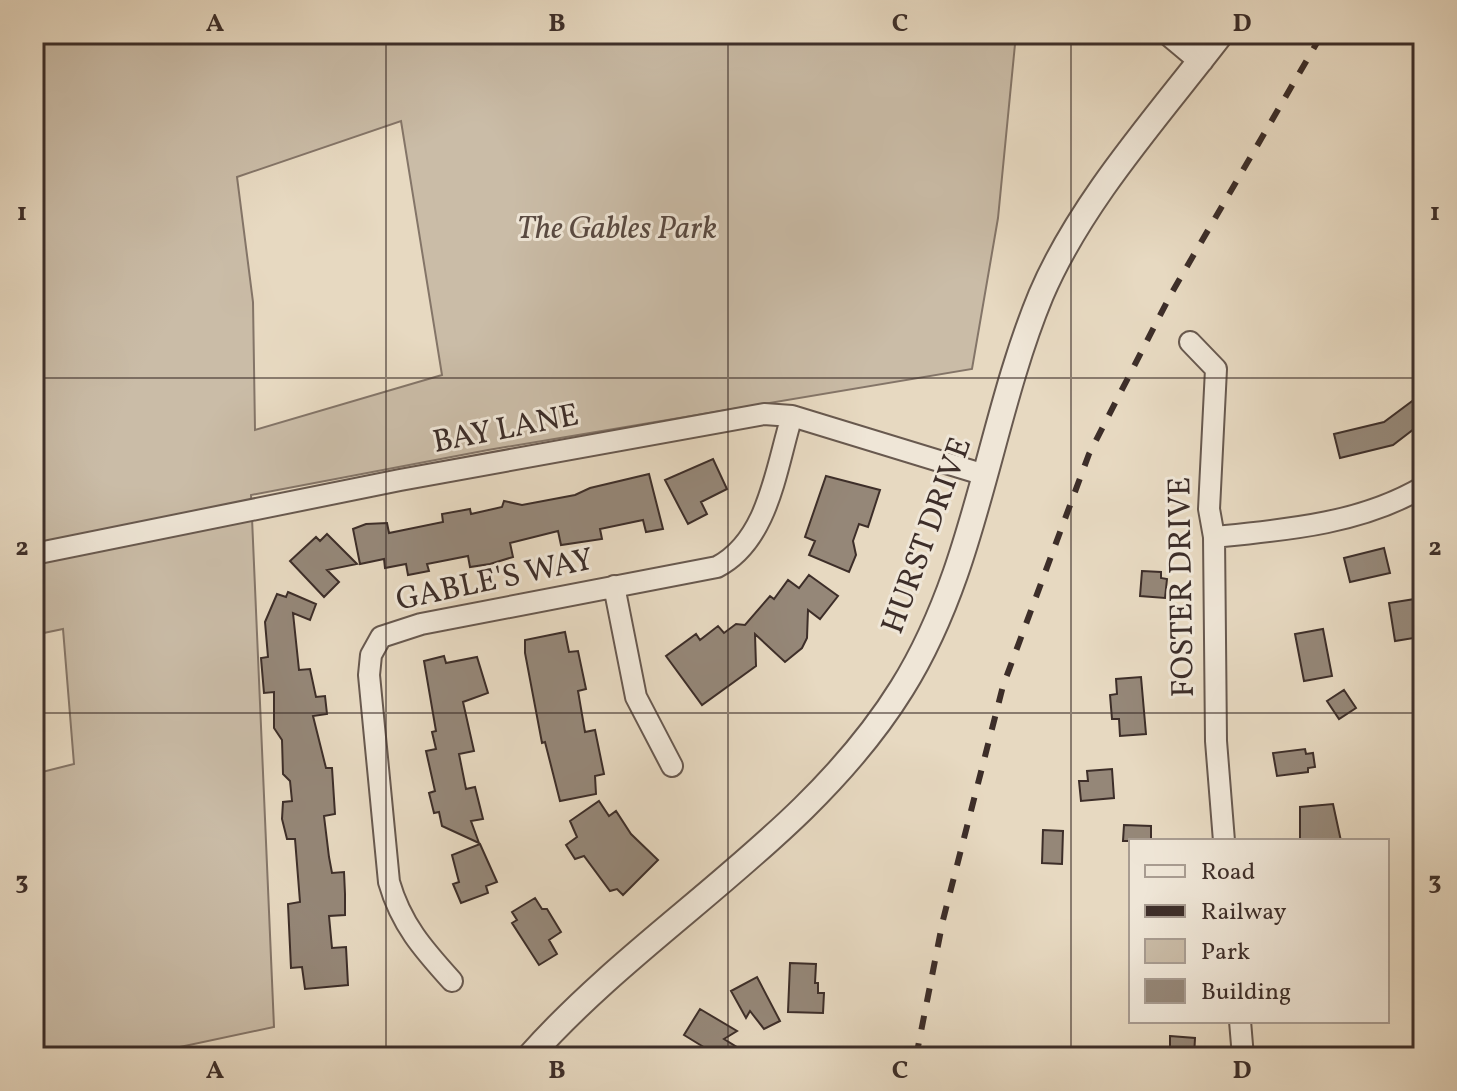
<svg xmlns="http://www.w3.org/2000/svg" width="1457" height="1091" viewBox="0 0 1457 1091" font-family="Vollkorn,serif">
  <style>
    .green { fill: #cabca7; stroke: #847568; stroke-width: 2; fill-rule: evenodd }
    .building { fill: #958778; stroke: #3d2e29; stroke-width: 2 }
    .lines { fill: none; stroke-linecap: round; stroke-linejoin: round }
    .minor-casing { stroke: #68594f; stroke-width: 24 }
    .tertiary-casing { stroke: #68594f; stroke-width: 28 }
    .minor { stroke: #efe6d7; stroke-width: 20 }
    .tertiary { stroke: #efe6d7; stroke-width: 24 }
    .rail { stroke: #3d2e29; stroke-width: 6; stroke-dasharray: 14 14; stroke-linecap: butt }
    .grid { fill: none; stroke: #3d2e29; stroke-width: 2; stroke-opacity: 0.55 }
    .labels { text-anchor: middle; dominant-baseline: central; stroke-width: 6; stroke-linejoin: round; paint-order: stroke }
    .park-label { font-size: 32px; font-style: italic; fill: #594a42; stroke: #efe6d7 }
    .street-label { font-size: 32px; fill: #3d2e29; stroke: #efe6d7 }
    .neatline { fill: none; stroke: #3d2e29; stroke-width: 3 }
    .grid-label { font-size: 26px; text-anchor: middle; font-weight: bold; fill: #3d2e29 }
  </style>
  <rect width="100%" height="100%" fill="#e7d9c1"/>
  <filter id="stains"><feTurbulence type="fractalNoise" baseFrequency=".0025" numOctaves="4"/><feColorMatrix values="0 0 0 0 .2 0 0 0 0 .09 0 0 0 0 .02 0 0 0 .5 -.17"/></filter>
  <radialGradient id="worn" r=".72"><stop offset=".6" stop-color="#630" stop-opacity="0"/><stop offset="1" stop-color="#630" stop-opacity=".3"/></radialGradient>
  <path class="green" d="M34,34H1016L998,218L972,369L488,450L251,495L274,1027L133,1057H34V774L74,764L63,629L34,635ZM401,121L442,375L255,430L253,302L237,177Z"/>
  <path class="building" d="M1423,393V422L1393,445L1340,458L1334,434L1384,422Z
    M713,459L727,489L701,502L707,514L688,524L665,480Z
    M649,474L663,529L646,532L643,520L600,529L602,539L561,545L558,531L510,543L513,557L490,564L470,567L468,556L427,564L429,571L408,575L406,564L385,568L384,559L360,564L353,529L366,524L387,523L389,533L443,522L442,514L470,509L471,514L502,507L504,501L522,505L575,495L590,488Z
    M826,476L880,490L868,527L859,524L853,541L856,555L849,572L809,555L815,541L805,537Z
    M327,534L357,564L327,570L339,582L324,597L290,561L316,537L320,541Z
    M1384,548L1390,573L1350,582L1344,558Z
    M1142,571L1161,572V578L1167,579L1165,598L1140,596Z
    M809,575L838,596L820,619L808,610L807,638L802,648L785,662L755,634L756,666L702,705L666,656L696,634L700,640L718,626L724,633L736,624L745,625L770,596L774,599L788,580L799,588Z
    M288,592L316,604L310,620L293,613L299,670L310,669L316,697L325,696L327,714L313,716L326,768H332L335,814L324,816L329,857L332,873L344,872L345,894V915L329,916L332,948L346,947L348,985L305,989L302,967L291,968L288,904L300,902L295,839H287L282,819L283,802L292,801L290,781L283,774L282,740L274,728V692L264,693L261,658L268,657L265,622L277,594L286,597Z
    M1415,599L1420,637L1395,641L1389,603Z
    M1323,629L1332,676L1304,681L1295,634Z
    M565,632L569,652L578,651L586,689L578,691L585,732L595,730L604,774L595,776L596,794L560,801L545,742L542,743L525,653V640Z
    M444,656L446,663L477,657L488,693L463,702L474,751L459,754L466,789L475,787L483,819L471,821L479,843L442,826L439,812L434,813L429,793L435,791L426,751L436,749L432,732L436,731L424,661Z
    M1141,677L1146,734L1120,736L1119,719H1112L1110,695L1117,694L1116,679Z
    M1344,690L1356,708L1339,719L1327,701Z
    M1305,749L1306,754L1313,753L1315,767L1308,768V772L1277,776L1273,753Z
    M1112,769L1114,798L1081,801L1079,781H1088L1087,771Z
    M599,801L609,816L616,811L631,834L658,860L623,895L617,889L610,891L584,856L575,859L566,845L577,837L570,821Z
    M1333,804L1341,841H1300V807Z
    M1124,825L1151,826V841H1123Z
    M1043,830L1063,831L1062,864L1042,863Z
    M480,844L497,882L486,886L488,893L461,903L453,884L459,882L452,855Z
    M535,898L542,909H547L561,932L549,940L557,954L539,965L512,923L517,920L512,912Z
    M790,963L816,964L815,983H818V993H824L823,1013L788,1012Z
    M757,977L780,1021L764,1029L750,1011L746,1018L731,991Z
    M700,1009L737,1031L724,1039L753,1057H720L684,1035Z
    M1170,1036L1195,1038L1194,1057H1170Z"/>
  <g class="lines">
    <g class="minor-casing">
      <path id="minor" d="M1190,342L1216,369L1209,509L1214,537L1216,741L1224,841
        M1214,537C1285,530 1360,524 1423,487
        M34,554L400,480L764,414L792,416L985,475
        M614,586L636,697L672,766
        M452,981C423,949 401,924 389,882L369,675L371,655L381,637L421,624L717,567C769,540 776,467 792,416
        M1240,1021L1243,1057"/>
    </g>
    <g class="tertiary-casing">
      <path id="tertiary" d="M1170,34L1201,60
        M529,1057C645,926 809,838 902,688C977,568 988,423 1041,295C1081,201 1159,115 1221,34"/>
    </g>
    <use href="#minor" class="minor"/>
    <use href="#tertiary" class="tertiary"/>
    <path class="rail" d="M916,1057L943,920L1003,686L1089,454L1171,294L1322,34"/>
  </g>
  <path class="grid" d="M386,34V1057M728,34V1057M1071,34V1057M34,378H1423M34,713H1423"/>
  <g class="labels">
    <g class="park-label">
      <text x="617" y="230">The Gables Park</text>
    </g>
    <g class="street-label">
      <text transform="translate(506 430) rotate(-11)">BAY LANE</text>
      <text transform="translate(928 536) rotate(-70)">HURST DRIVE</text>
      <text transform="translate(495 581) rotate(-12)">GABLE'S WAY</text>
      <text transform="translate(1183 587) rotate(-91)">FOSTER DRIVE</text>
    </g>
  </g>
  <rect width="1457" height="1091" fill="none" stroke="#e7d9c1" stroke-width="88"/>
  <rect x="1129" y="839" width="260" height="184" fill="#efe6d7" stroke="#a89c91" stroke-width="2"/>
  <rect x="1145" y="865" width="40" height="12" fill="#efe6d7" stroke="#a89c91" stroke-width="2"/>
  <text x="1201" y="879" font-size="24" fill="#3d2e29">Road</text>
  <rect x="1145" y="905" width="40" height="12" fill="#3d2e29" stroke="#a89c91" stroke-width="2"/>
  <text x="1201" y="919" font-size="24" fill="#3d2e29">Railway</text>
  <rect x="1145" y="939" width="40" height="24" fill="#cabca7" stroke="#a89c91" stroke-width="2"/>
  <text x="1201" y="959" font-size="24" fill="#3d2e29">Park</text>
  <rect x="1145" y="979" width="40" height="24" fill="#958778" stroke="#a89c91" stroke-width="2"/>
  <text x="1201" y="999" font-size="24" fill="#3d2e29">Building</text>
  <rect x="44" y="44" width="1369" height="1003" class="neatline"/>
  <g class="grid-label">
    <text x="215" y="31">A</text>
    <text x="557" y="31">B</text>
    <text x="900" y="31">C</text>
    <text x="1242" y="31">D</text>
    <text x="22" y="220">1</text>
    <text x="1435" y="220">1</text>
    <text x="22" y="555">2</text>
    <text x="1435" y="555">2</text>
    <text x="22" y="889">3</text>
    <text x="1435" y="889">3</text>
    <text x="215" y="1078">A</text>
    <text x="557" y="1078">B</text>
    <text x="900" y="1078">C</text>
    <text x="1242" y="1078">D</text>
  </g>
  <rect width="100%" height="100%" filter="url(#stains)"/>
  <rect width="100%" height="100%" fill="url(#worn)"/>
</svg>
